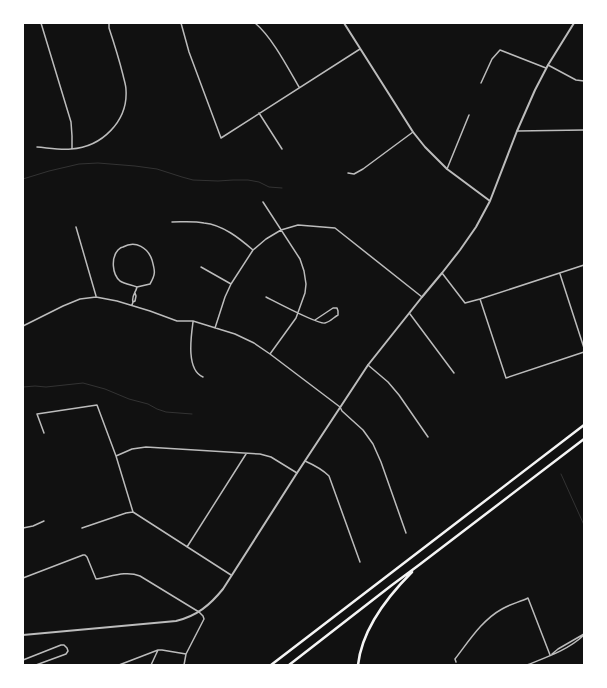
<svg xmlns="http://www.w3.org/2000/svg" width="607" height="688" viewBox="0 0 607 688" font-family="Raleway,sans-serif">
  <style>
    .lines { fill: none; stroke-linecap: round; stroke-linejoin: round }
    .stream { stroke: #333; stroke-width: 1 }
    .minor { stroke: #bcbcbc; stroke-width: 1.5 }
    .tertiary { stroke: #bcbcbc; stroke-width: 2 }
    .motorway { stroke: #f5f5f5; stroke-width: 2.5 }
  </style>
  <rect width="100%" height="100%" fill="#111"/>
  <g class="lines">
    <path class="stream" d="M23,179L49,171L79,164L98,163L135,166L157,169L182,177L193,180L218,181L233,180H248L259,182L269,187L282,188
      M23,387L35,386L46,387L83,383L105,389L129,399L148,404L157,409L166,412L192,414
      M561,474L584,525"/>
    <path class="minor" d="M41,23L71,122L72,136V149
      M181,23L189,52L221,138L360,49
      M255,23C272,37 288,68 299,87
      M548,65L576,80L584,81
      M481,83L492,59L500,50L546,68
      M259,113L282,149
      M517,131L584,130
      M37,147C49,148 60,150 71,149C102,147 128,121 126,90C126,85 124,80 123,75C119,59 114,43 109,28V23
      M447,169L469,115
      M348,173L354,174L363,169L413,132
      M263,202L300,259L304,271L306,284L305,293L296,318L270,354
      M172,222C183,222 194,221 204,223C223,225 239,238 253,250
      M76,227L96,296
      M201,267L231,284
      M442,273L465,303L480,299L584,265
      M560,274L584,348
      M266,297C274,301 319,325 325,323C330,322 334,317 338,315V311L337,308H333L315,320
      M480,299L506,378L584,352
      M133,302C131,297 136,292 137,287L150,284C156,274 155,271 152,260C148,248 136,240 123,247C122,247 119,249 118,250C111,258 112,274 120,281C125,284 132,285 137,287
      M132,305L133,302L135,301L136,296L135,293
      M410,314L454,373
      M193,322C191,337 186,370 203,377
      M23,326L63,306L80,299L96,297L117,301L150,311L177,321H193L235,334L254,343L270,354L340,407L342,411L363,430L373,444L381,462L406,533
      M215,328L225,297L231,284L253,250L266,239L281,230L298,225L335,228L422,297
      M368,365L388,382L399,395L428,437
      M44,433L37,414L97,405L116,456L133,512L231,575
      M116,456L132,449L146,447L260,454L271,457L297,473
      M305,461C314,465 322,469 329,476L360,562
      M23,528L33,526L44,521
      M82,528L126,513L133,512
      M187,547L246,454
      M23,578L83,555H85L87,557L96,579C110,577 126,570 140,576L199,612L203,616L204,619L186,654L184,665
      M552,654L558,649L584,634
      M23,660L61,645H64L67,648L68,651L66,654L36,665
      M456,662L455,659C469,641 482,620 502,609C510,604 520,602 528,598L550,655
      M119,665L158,650H162L186,654
      M151,665L158,650
      M527,665C547,657 568,650 584,635"/>
    <path class="tertiary" d="M344,23L413,132L425,147L447,169L490,201
      M23,635L176,621C197,616 210,605 223,589L297,473L368,365L422,297L442,273L460,250L476,227L490,201L517,131L535,90L548,65L574,23"/>
    <path class="motorway" d="M271,665L584,425
      M289,665L392,585L419,565L584,439
      M358,665C362,629 387,597 412,572"/>
  </g>
  <rect width="607" height="688" fill="none" stroke="#ffffff" stroke-width="48"/>
</svg>
